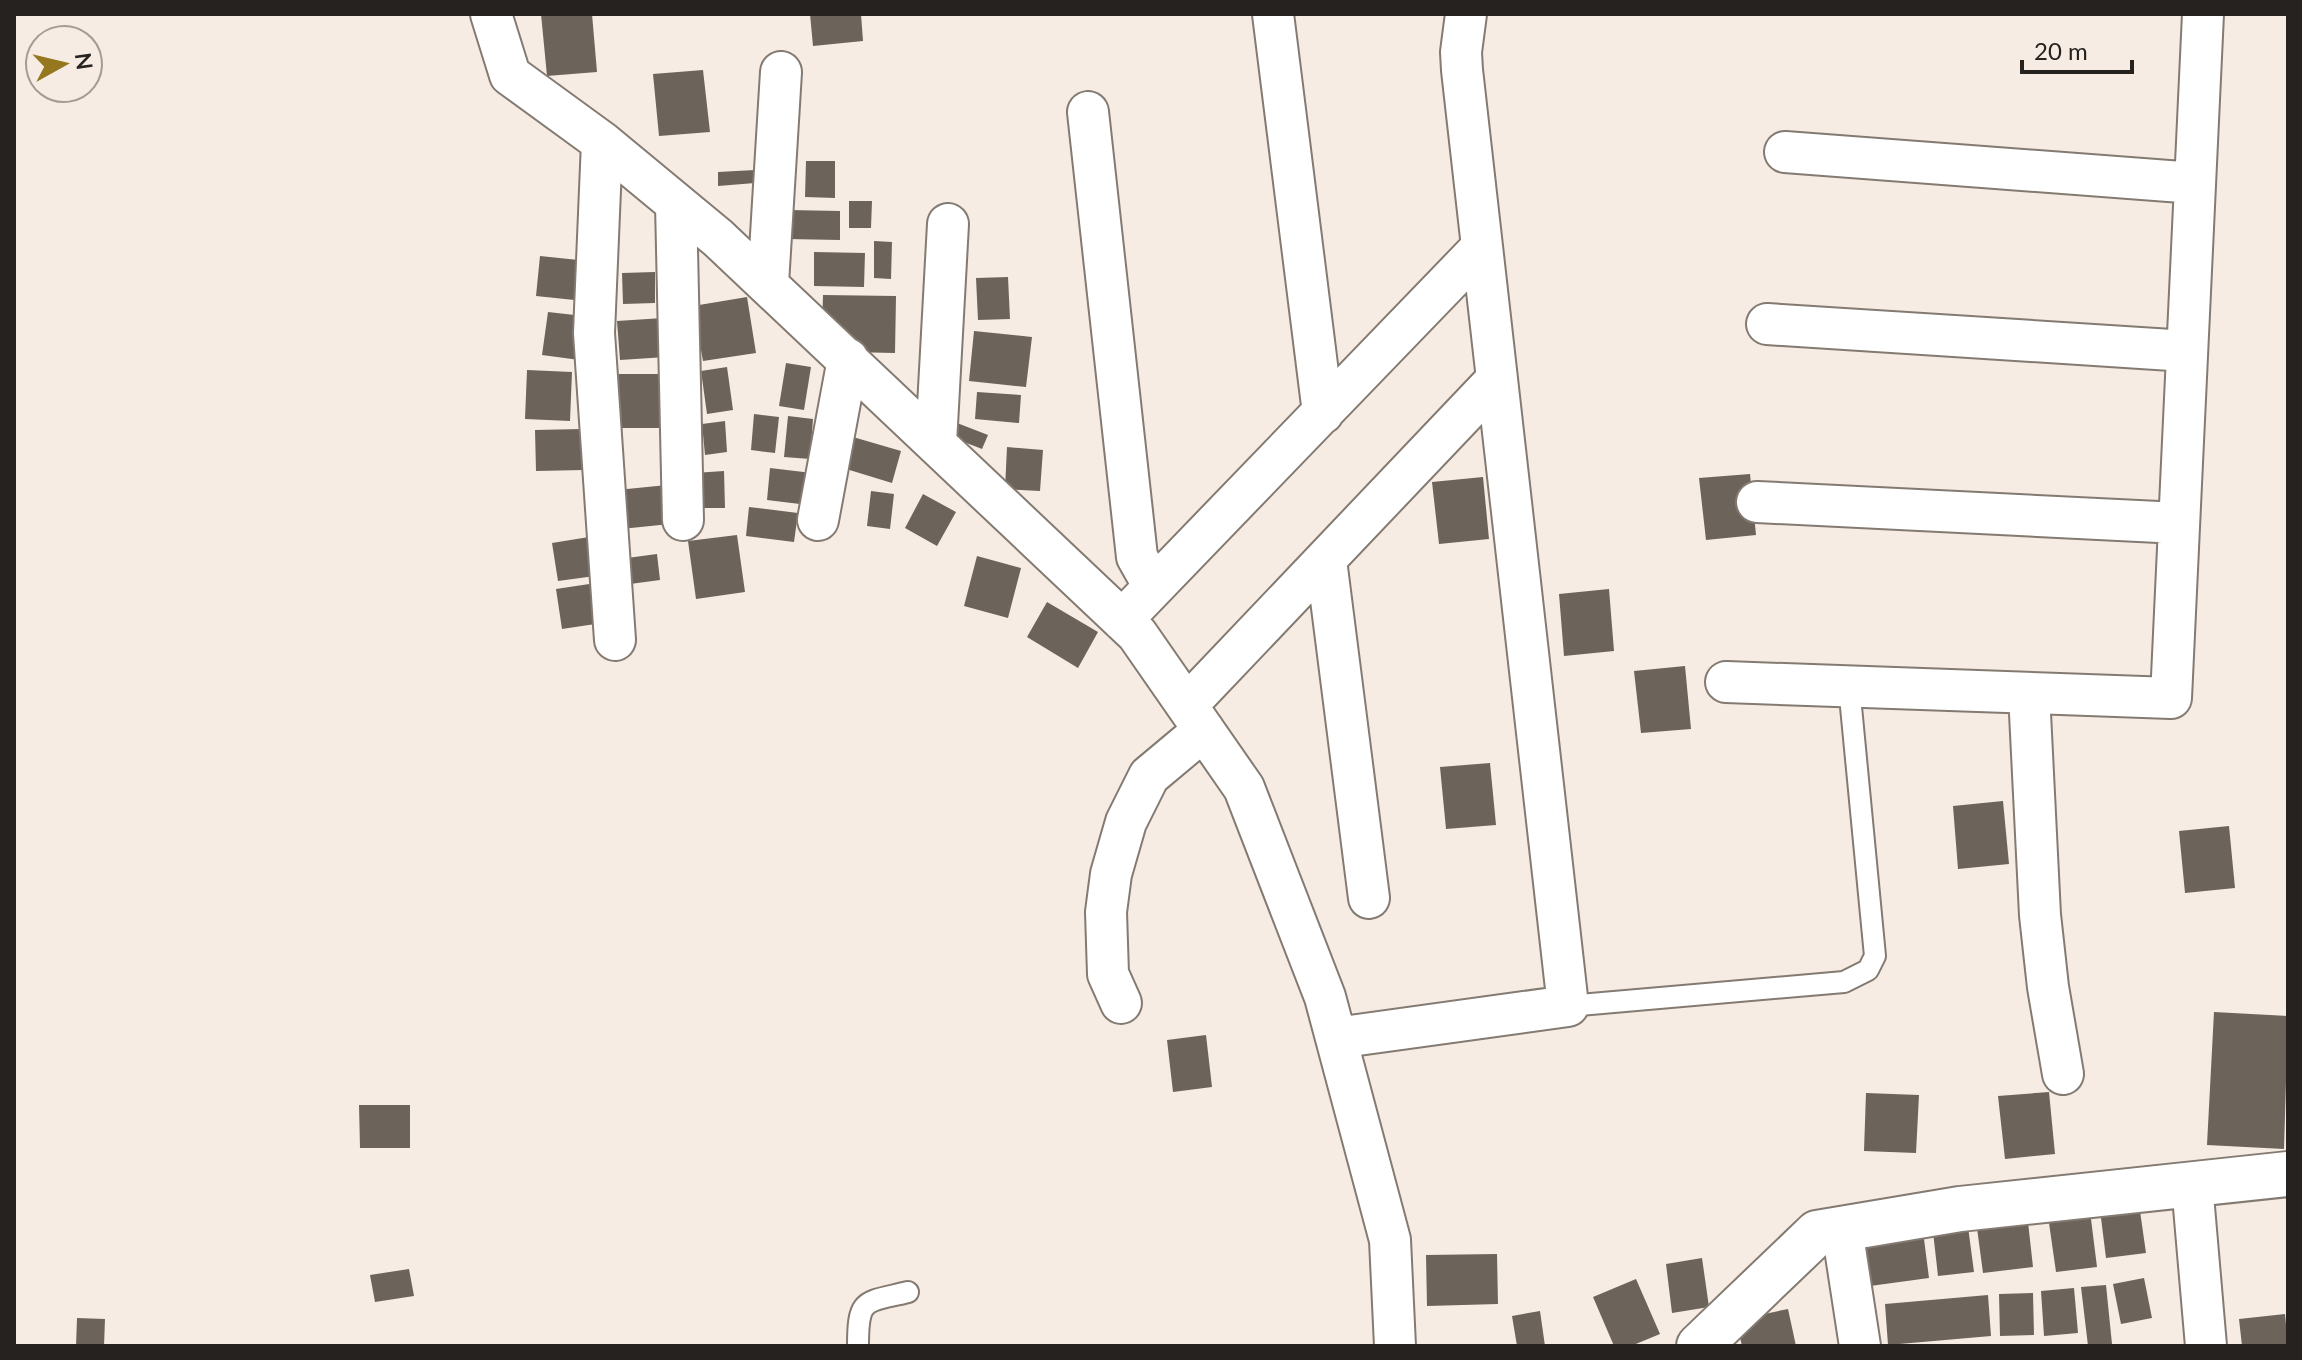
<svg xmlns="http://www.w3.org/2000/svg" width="2302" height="1360" viewBox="0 0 2302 1360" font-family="Lato,sans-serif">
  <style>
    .building { fill: #6c635b }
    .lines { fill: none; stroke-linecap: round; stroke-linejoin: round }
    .lane-casing { stroke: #837a71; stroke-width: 24 }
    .street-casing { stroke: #837a71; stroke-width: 44 }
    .secondary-casing { stroke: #837a71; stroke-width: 48 }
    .lane { stroke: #fff; stroke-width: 20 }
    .street { stroke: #fff; stroke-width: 40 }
    .secondary { stroke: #fff; stroke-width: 44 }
  </style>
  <rect width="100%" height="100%" fill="#f7ece3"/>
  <path class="building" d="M541,14H592L597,72L547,76Z
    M810,14H861L863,41L813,46Z
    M703,70L710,132L659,136L653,74Z
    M806,161H835V198L805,197Z
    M755,170V183L718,186V172Z
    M849,201H872L871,228H849Z
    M788,210L840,211V240L787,239Z
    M874,241L892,242L891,279L874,278Z
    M814,252L865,253L864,287L814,286Z
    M540,256L588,261L584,301L536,296Z
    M655,272V303L623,304L622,273Z
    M1008,277L1010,319L978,320L976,278Z
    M823,295L896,296L895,353L849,352V332L822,331Z
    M747,297L756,353L703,361L693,306Z
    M548,312L592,317L587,361L542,355Z
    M663,318L666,357L620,360L617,321Z
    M974,331L1032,337L1026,387L969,381Z
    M786,363L811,367L804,410L779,406Z
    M727,367L733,410L707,414L701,371Z
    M527,370L572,372L570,421L525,419Z
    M619,374H671V428H619Z
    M977,392L1021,395L1019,423L975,419Z
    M754,414L779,417L775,453L751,450Z
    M788,416L813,419L810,459L784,457Z
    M725,421L727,452L705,455L702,424Z
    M952,421L988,435L982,449L946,435Z
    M582,429L583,470L536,471L535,430Z
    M853,437L901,451L892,483L843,468Z
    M1007,447L1043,450L1040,491L1005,489Z
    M770,468L812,473L808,505L767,500Z
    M724,471L725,508H696L694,473Z
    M1750,474L1756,535L1706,540L1699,478Z
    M1483,477L1489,539L1439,544L1432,482Z
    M667,485L670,524L621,529L617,490Z
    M871,491L894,494L890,529L867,526Z
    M923,494L956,512L937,546L905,528Z
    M749,507L798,513L794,542L746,536Z
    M737,535L745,592L696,599L688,541Z
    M589,537L595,576L558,581L552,543Z
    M657,554L660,580L630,584L627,558Z
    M977,556L1021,568L1008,618L964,606Z
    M596,583L602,623L562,629L556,589Z
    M1609,589L1614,651L1564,656L1559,594Z
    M1047,602L1098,632L1078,668L1027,637Z
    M1685,666L1691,729L1641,733L1634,671Z
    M1490,763L1496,825L1446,829L1440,767Z
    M2003,801L2009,864L1958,869L1953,806Z
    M2229,826L2235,888L2185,893L2179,831Z
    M2214,1012L2288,1016L2284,1149L2207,1145Z
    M1206,1035L1212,1087L1173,1092L1167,1040Z
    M2049,1092L2055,1154L2005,1159L1998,1096Z
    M1866,1093L1919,1095L1916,1153L1864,1151Z
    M359,1105H410V1148H360Z
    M2139,1204L2146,1253L2106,1258L2100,1210Z
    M2090,1211L2097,1267L2056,1272L2048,1216Z
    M1967,1219L1974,1272L1938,1276L1932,1223Z
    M2028,1222L2033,1267L1983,1273L1977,1228Z
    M1923,1231L1929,1278L1870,1286L1864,1239Z
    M1497,1254L1498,1304L1427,1306L1426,1255Z
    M1702,1258L1709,1307L1672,1313L1666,1264Z
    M409,1269L414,1296L375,1302L370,1275Z
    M2144,1278L2152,1318L2121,1324L2113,1284Z
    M1636,1279L1660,1334L1631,1346H1614L1593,1297Z
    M2106,1285L2112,1344L2088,1346L2081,1287Z
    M2074,1288L2078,1333L2044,1336L2041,1291Z
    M2033,1293L2034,1335L2000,1336L1999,1294Z
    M1988,1295L1991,1336L1888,1345L1885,1304Z
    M1788,1309L1796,1346H1742L1736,1320Z
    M1540,1311L1545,1346H1517L1512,1316Z
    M2285,1314L2288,1346H2242L2239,1319Z
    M77,1318L105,1319L104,1346H76Z"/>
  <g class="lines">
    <g class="lane-casing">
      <path id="lane" d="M1568,1006L1844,982L1868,970L1875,956L1849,686
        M858,1346C858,1297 864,1303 908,1292"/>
    </g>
    <g class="street-casing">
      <path id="street" d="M491,14L510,75L602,142L718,238L1137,634L1244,788L1325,997L1336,1038L1390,1240L1395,1346
        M1273,14L1323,413
        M1088,112L1137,557L1154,587
        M602,142L594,333L615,640
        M1785,152L2195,183
        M676,204L683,520
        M768,284L781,72
        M1767,324L2187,351
        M936,443L948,224
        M1757,502L2179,523
        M818,520L848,359
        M1326,560L1369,898
        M1122,620L1482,247
        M1726,682L2171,698L2203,14
        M2029,693L2040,915L2048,987L2063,1074
        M1187,705L1497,379
        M1121,1003L1108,974L1106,912L1111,874L1126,822L1149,776L1204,730
        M1336,1038L1568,1006L1462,70L1461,52L1466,14
        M2192,1184L2206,1346
        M1842,1229L1860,1346"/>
    </g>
    <g class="secondary-casing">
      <path id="secondary" d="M1699,1346L1817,1233L1960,1209L2288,1174"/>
    </g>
    <use href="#lane" class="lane"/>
    <use href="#street" class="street"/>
    <use href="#secondary" class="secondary"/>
  </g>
  <rect width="2302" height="1360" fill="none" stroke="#26221f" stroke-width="32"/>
  <g transform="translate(64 64) rotate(82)"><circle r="38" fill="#f7ece3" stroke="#a39b95" stroke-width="2"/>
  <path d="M0-6L14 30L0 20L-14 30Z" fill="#94771e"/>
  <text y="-12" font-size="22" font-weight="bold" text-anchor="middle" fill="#26221f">N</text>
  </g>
  <path d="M2022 60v12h110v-12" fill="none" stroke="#26221f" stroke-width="4"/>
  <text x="2034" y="60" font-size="24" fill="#26221f" stroke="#f7ece3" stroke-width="6" paint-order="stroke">20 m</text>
</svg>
